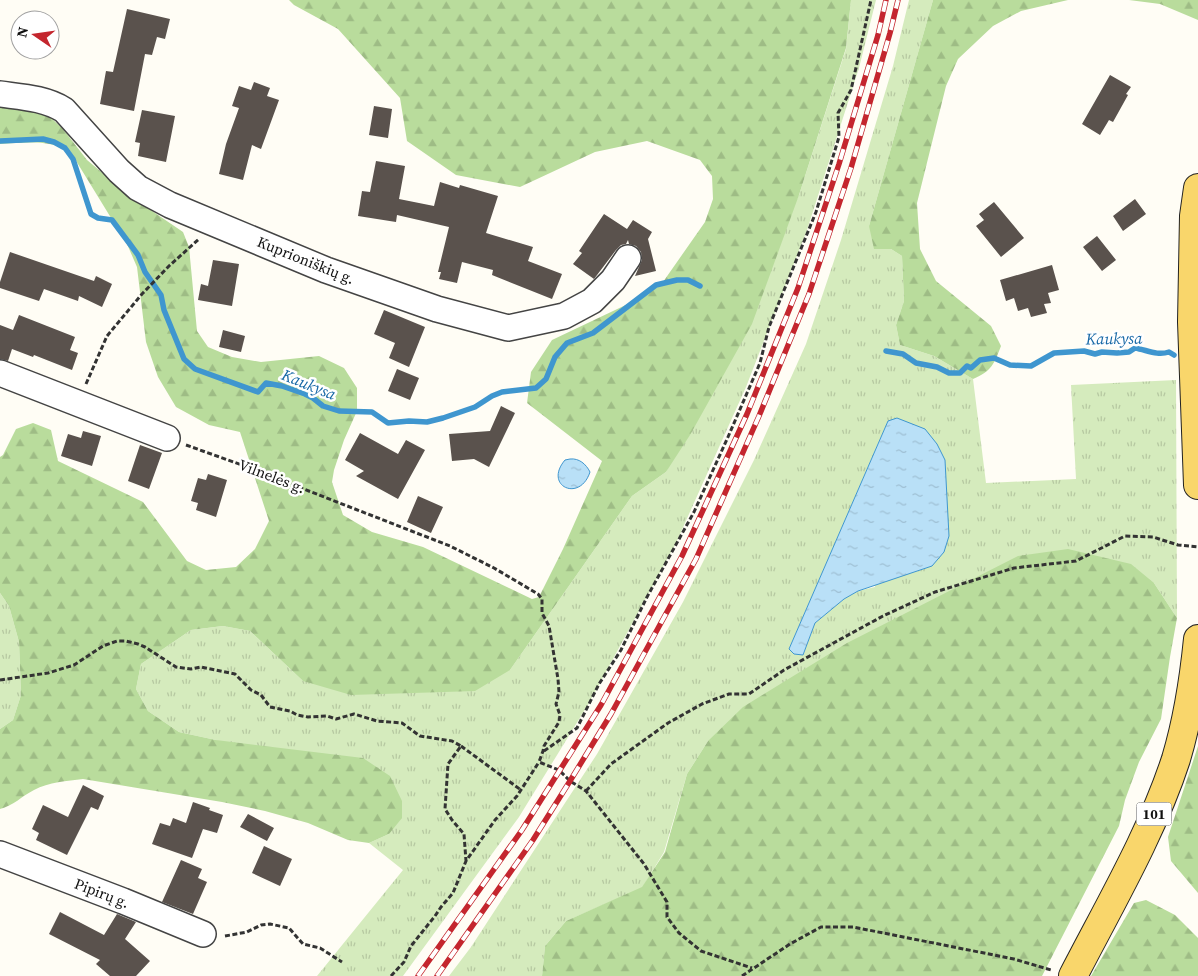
<svg xmlns="http://www.w3.org/2000/svg" width="1198" height="976" viewBox="0 0 1198 976" font-family="'Source Serif 4',serif">
  <style>
    .grass { fill: url(#grass-tufts); fill-rule: evenodd }
    .forest { fill: url(#forest-firs) }
    .water { fill: url(#water-ripples); stroke: #3f96cf }
    .lines { fill: none; stroke-linecap: round; stroke-linejoin: round }
    .stream { stroke: #3f96cf; stroke-width: 5.5 }
    .building { fill: #5a524d }
    .minor-casing { stroke: #444; stroke-width: 28 }
    .major-casing { stroke: #222; stroke-width: 30 }
    .path { stroke: #333; stroke-width: 3; stroke-dasharray: 5 2.5; stroke-linecap: butt }
    .minor { stroke: #fff; stroke-width: 25 }
    .major { stroke: #f9d66b; stroke-width: 28 }
    .rail-casing { stroke: #c4262e; stroke-width: 5.5 }
    .rail { stroke: #fff; stroke-width: 4; stroke-dasharray: 11; stroke-linecap: butt }
    .labels { text-anchor: middle; dominant-baseline: central; stroke-width: 5; stroke-linejoin: round; paint-order: stroke }
    .shield { fill: #fff; stroke: #585858; stroke-width: 1 }
    .shield-label { font-size: 14px; font-weight: bold; fill: #111 }
    .street-label { font-size: 15px; fill: #111; stroke: #fff }
    .water-label { font-size: 16px; font-style: italic; fill: #1768a6; stroke: #fff }
  </style>
  <defs>
    <pattern id="grass-tufts" width="24" height="20" patternUnits="userSpaceOnUse" patternTransform="scale(1.25)"><rect width="24" height="20" fill="#d5ebbd"/><path d="M3 7l-1-3M5 7V3M7 7l1-3M15 17l-1-3M17 17v-4M19 17l1-3" fill="none" stroke="#b6c8a1"/></pattern>
    <pattern id="forest-firs" width="22" height="20" patternUnits="userSpaceOnUse" patternTransform="scale(1.25)"><rect width="22" height="20" fill="#b9dc9c"/><path d="M5 1l3.5 6h-7zM16 11l3.5 6h-7z" fill="#9ebc85"/></pattern>
    <pattern id="water-ripples" width="26" height="14" patternUnits="userSpaceOnUse" patternTransform="scale(1.25)"><rect width="26" height="14" fill="#b9e0f7"/><path d="M2 4q2-2 4 0t4 0M15 11q2-2 4 0t4 0" fill="none" stroke="#9ebfd3"/></pattern>
  </defs>
  <rect width="100%" height="100%" fill="#fffdf5"/>
  <path class="grass" d="M851,0H876L859,68L807,230L746,387L676,543L589,703L519,817L403,976H317L403,870L369,843L389,834L216,740L179,732L148,711L136,689L141,664L191,630L223,626L250,631L303,681L510,670L632,496L666,472L799,195L846,49Z
    M909,0H933L869,226L891,249L902,256L904,301L896,325L900,345L934,356L973,379L986,483L1076,479L1071,385L1176,380L1177,618L1154,583L708,741L687,774L664,852L642,888L566,921L545,946L542,976H449L471,947L597,754L683,602L754,460L806,344L841,240L893,66ZM888,421L875,587L858,591L844,599L815,623L803,655L789,649Z
    M0,593L9,606L19,642L21,695L13,720L0,729Z"/>
  <path class="forest" d="M289,0H851L846,48L799,195L752,324L690,435L666,472L632,496L510,670L475,691L351,695L303,681L250,631L223,626L191,630L141,664L136,689L148,711L179,732L216,740L363,758L390,776L402,801V818L389,834L369,843L348,840L308,823L265,811L222,802L83,779C67,781 49,782 34,790C22,796 13,806 0,809V729L13,720L21,695L19,642L9,606L0,593V457L3,455L16,429L33,423L51,430L58,461L143,502L187,561L206,570L236,567L255,549L269,521L240,432L209,425L176,407L158,377L146,342L137,267L127,244L70,151C48,139 23,143 0,144V102L21,106L48,115L63,129L87,160L130,196L183,232L189,247L197,331L208,347L232,357L261,362L319,356L344,368L357,388V411L344,440L334,470L332,482L343,515L372,532L423,547L532,599L539,597L563,549L602,461L527,403L531,372L552,340L632,302L663,282L705,222L713,199L712,176L700,160L647,141L595,152L520,187L456,175L407,141L400,98L338,29L294,5Z
    M933,0H1068L1021,11L993,26L958,59L946,86L917,203L920,249L936,281L991,326L1001,346C994,364 992,371 973,379L934,356L900,345L896,325L904,301L902,256L891,249H874L869,226Z
    M1129,0H1198V20L1160,4Z
    M1068,549L1131,564L1154,583L1177,618L1170,657L1161,719L1139,762L1125,800L1119,826L1042,976H542L545,946L566,921L642,887L665,852L687,774L708,741L743,707L847,643L1018,556Z
    M1198,746V893L1171,861L1168,837Z
    M1146,900L1175,915L1198,938V976H1091L1134,903Z"/>
  <path class="water" d="M897,418L925,429L937,444L945,460L949,536L944,552L932,566L858,591L844,599L815,623L803,655L794,654L789,649L888,421Z
    M570,459C579,458 586,464 590,472C580,503 543,486 565,460Z"/>
  <g class="lines">
    <path class="stream" d="M0,141L43,139L54,142L65,148L73,159L91,214L98,218L112,220L138,255L145,272L161,295L164,310L184,359L195,369L258,392L266,383L282,386L305,394L313,398L323,406L339,411L372,412L388,423L409,421L427,422L443,418L475,407L492,396L502,392L536,388L546,379L555,357L567,343L593,333L656,285L677,280H688L700,286
      M886,351L903,354L916,363L937,367L949,373H960L967,366L971,368L980,360L994,358L1010,365L1031,366L1054,353L1084,351L1095,354L1102,352L1117,353L1129,352L1135,348C1147,350 1157,356 1169,352L1174,355"/>
  </g>
  <path class="building" d="M127,9L170,19L165,39L157,37L152,55L145,54L134,111L100,104L106,71L113,72Z
    M1110,75L1131,87L1126,94L1128,95L1113,122L1109,120L1100,135L1082,124Z
    M254,82L270,88L267,96L279,100L261,149L252,145L243,180L219,174L226,144L239,108L232,106L239,86L251,90Z
    M374,106L392,109L388,138L369,135Z
    M142,110L175,116L166,162L138,156L140,143L135,142Z
    M376,161L405,166L399,199L434,206L440,182L459,188L460,185L498,196L486,233L533,247L528,261L562,274L552,299L492,275L493,270L462,262L457,283L439,279L441,272H438L449,227L397,215L396,222L358,216L362,191L370,192Z
    M1135,199L1146,214L1123,231L1113,216Z
    M994,202L1024,238L1001,257L976,226L984,220L979,214Z
    M604,214L627,229L633,220L652,232L648,239L656,271L635,276L642,260L641,252L636,246L629,244L628,240L626,244L621,245L616,250L594,279L573,264L582,253L579,251Z
    M1097,236L1116,260L1102,271L1083,247Z
    M10,252L94,281L96,276L112,284L102,307L79,296L78,301L44,289L39,301L0,288V282Z
    M213,260L239,264L232,306L198,300L201,284L208,286Z
    M1052,265L1059,290L1048,293L1051,303L1044,304L1047,313L1031,317L1028,308L1018,311L1014,298L1006,301L1000,280Z
    M384,310L425,327L409,367L389,358L395,343L374,334Z
    M19,315L75,337L70,350L78,353L72,370L34,355L33,357L12,349L8,361L0,359V325L13,330Z
    M223,330L245,336L241,352L219,347Z
    M397,369L419,378L410,400L388,391Z
    M501,406L515,413L489,467L474,459L452,461L449,434L490,431Z
    M83,431L101,436L92,466L61,456L68,434L81,438Z
    M360,433L398,454L406,440L425,450L398,499L356,476L364,471L345,460Z
    M140,445L162,453L149,489L128,481Z
    M208,474L227,480L216,517L196,510L198,503L191,501L198,478L206,480Z
    M418,496L443,507L431,533L407,522Z
    M83,785L104,796L98,810L91,807L67,855L36,840L39,833L32,829L43,805L68,817Z
    M193,802L210,808L209,810L223,815L217,833L203,829L192,858L152,844L160,823L170,826L173,818L186,823Z
    M248,814L274,828L267,841L240,827Z
    M264,846L292,859L280,886L252,873Z
    M181,860L202,869L198,878L207,882L193,914L162,902Z
    M60,912L104,935L117,914L136,922L125,939L150,961L136,976H110L96,964L100,960L49,934Z"/>
  <g class="lines">
    <g class="minor-casing">
      <path id="minor" d="M0,94C22,97 45,98 64,110L119,171L138,188L170,205L326,270L437,309L508,328L564,316L592,301L613,280L628,258
        M0,373L167,438
        M0,854L123,901L203,934"/>
    </g>
    <g class="major-casing">
      <path id="major" d="M1198,188L1194,216L1192,322L1198,485
        M1073,976C1109,906 1152,833 1176,759C1188,719 1194,679 1198,639"/>
    </g>
    <path class="path" d="M86,384L107,336L142,294L169,266L199,239
      M186,445L242,465L450,546L494,568L538,594L542,599V613L549,626L558,679L559,692L556,704L560,715L559,722L544,746L543,751L539,762L559,770L570,781L586,791L644,864L667,902V917L679,933L701,951L752,968
      M0,680L48,673L74,665L103,646L117,641H126L138,644L145,647L176,667L191,669L201,667L235,674L251,690L261,695L270,707L290,711L297,715L308,717L327,716L336,719L354,714L377,721L402,723L420,736L452,741L461,746L448,764L445,809L452,820L464,834L466,861
      M461,746L521,790
      M544,751L577,728L599,684L621,650L647,597L694,512L728,437L760,363L769,327L816,212L839,137L838,113L851,90L871,0
      M586,791L611,764L668,723L702,704L729,694H749L784,670L883,616L935,592L1014,568L1076,561L1125,536L1153,537L1178,545L1198,547
      M225,936L247,932L261,925L270,924L289,928L303,944L320,948L342,962
      M391,976L404,962L411,946L435,916L441,907L453,893L466,861L495,820L517,796L539,762
      M742,976L790,944L821,927H853L1014,959L1051,970"/>
    <use href="#minor" class="minor"/>
    <use href="#major" class="major"/>
    <g class="rail-casing">
      <path id="rail" d="M418,976L522,830L601,705L682,556L747,414L798,288L839,164L878,35L886,0
        M437,976L533,840L570,781L611,714L696,559L759,416L809,294L851,168L890,33L898,0"/>
    </g>
    <use href="#rail" class="rail"/>
  </g>
  <g class="labels">
    <rect class="shield" x="1136.5" y="802.5" width="35" height="23" rx="4"/>
    <g class="shield-label">
      <text x="1154" y="814">101</text>
    </g>
    <g class="street-label">
      <text transform="translate(306 260) rotate(22)">Kuprioniškių g.</text>
      <text transform="translate(272 476) rotate(21)">Vilnelės g.</text>
      <text transform="translate(102 893) rotate(21)">Pipirų g.</text>
    </g>
    <g class="water-label">
      <text transform="translate(1114 338) rotate(-1)">Kaukysa</text>
      <text transform="translate(309 384) rotate(22)">Kaukysa</text>
    </g>
  </g>
  <g transform="translate(35 35) rotate(283)"><circle r="24" fill="#ffffff" stroke="#a0a0a0"/>
  <path d="M0-4L9 19L0 12L-9 19Z" fill="#c4262e"/>
  <text y="-8" font-size="14" font-weight="bold" text-anchor="middle" fill="#111111">N</text>
  </g>
</svg>
